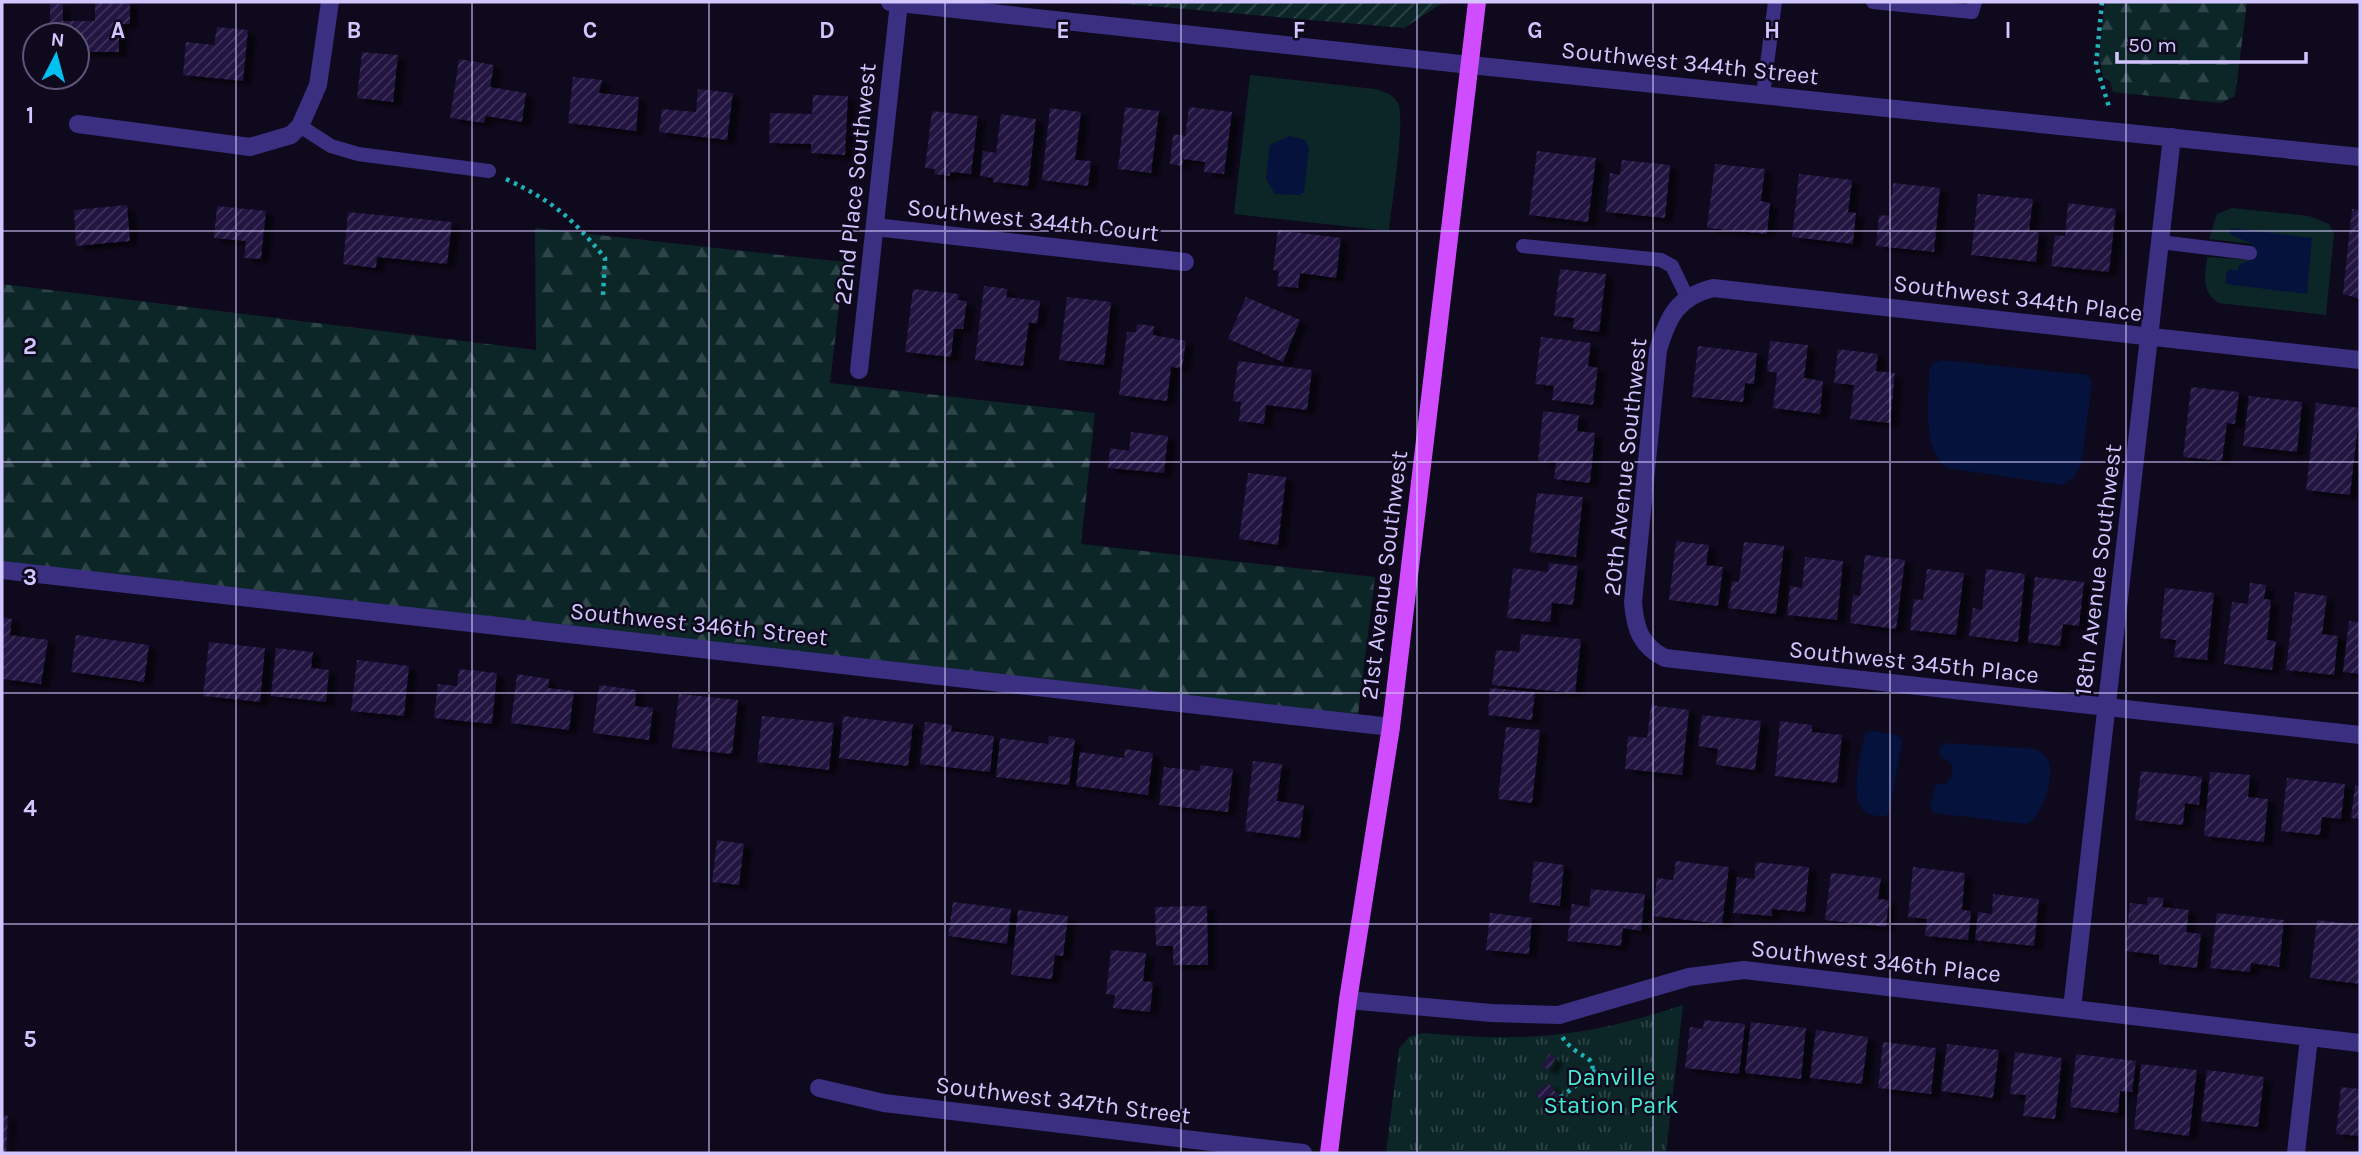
<svg xmlns="http://www.w3.org/2000/svg" width="2362" height="1155" viewBox="0 0 2362 1155" font-family="Karla,sans-serif">
  <style>
    .grass { fill: #0c2628 }
    .forest { fill: url(#forest-firs) }
    .park { fill: url(#park-tufts) }
    .garden { fill: url(#garden-furrows) }
    .water { fill: #04123c }
    .building { fill: url(#building-hatch); filter: url(#shadow) }
    .lines { fill: none; stroke-linecap: round; stroke-linejoin: round }
    .path { stroke: #1fb3b9; stroke-width: 4.5; stroke-dasharray: 3.5 5; stroke-linecap: butt }
    .service { stroke: #3b2f82; stroke-width: 14 }
    .minor { stroke: #3b2f82; stroke-width: 18 }
    .tertiary { stroke: #3b2f82; stroke-width: 18 }
    .primary { stroke: #cf4dff; stroke-width: 18 }
    .grid { fill: none; stroke: #d2c6ff; stroke-width: 2; stroke-opacity: 0.55 }
    .labels { text-anchor: middle; dominant-baseline: central; stroke-width: 5; stroke-linejoin: round; paint-order: stroke }
    .street-label { font-size: 24px; fill: #d2c6ff; stroke: #0f091d }
    .park-label { font-size: 24px; fill: #45ebd3; stroke: #0f091d }
    .grid-label { font-size: 23px; text-anchor: middle; font-weight: bold; fill: #d2c6ff; stroke: #0f091d; stroke-width: 5; stroke-linejoin: round; paint-order: stroke }
  </style>
  <defs>
    <pattern id="forest-firs" width="22" height="20" patternUnits="userSpaceOnUse" patternTransform="scale(1.75)"><rect width="22" height="20" fill="#0c2628"/><path d="M5 1l3.5 6h-7zM16 11l3.5 6h-7z" fill="#2e4448"/></pattern>
    <pattern id="park-tufts" width="24" height="20" patternUnits="userSpaceOnUse" patternTransform="scale(1.75)"><rect width="24" height="20" fill="#0c2628"/><path d="M3 7l-1-3M5 7V3M7 7l1-3M15 17l-1-3M17 17v-4M19 17l1-3" fill="none" stroke="#2e4448"/></pattern>
    <pattern id="garden-furrows" width="10" height="10" patternUnits="userSpaceOnUse" patternTransform="scale(1.75)"><rect width="10" height="10" fill="#0c2628"/><path d="M-1 1l2-2M0 10L10 0M9 11l2-2" fill="none" stroke="#2e4448"/></pattern>
    <pattern id="building-hatch" width="6" height="6" patternUnits="userSpaceOnUse" patternTransform="scale(1.75)"><rect width="6" height="6" fill="#211340"/><path d="M-1 1l2-2M0 6l6-6M5 7l2-2" fill="none" stroke="#40345d"/></pattern>
    <filter id="shadow"><feDropShadow dx="8" dy="4.5" stdDeviation="2" flood-color="#0009"/></filter>
  </defs>
  <rect width="100%" height="100%" fill="#0f091d"/>
  <path class="grass" d="M1250,75L1375,89C1384,92 1393,94 1398,103C1406,120 1391,207 1389,231L1234,214Z
    M2232,208L2309,216L2329,224L2334,234L2326,315L2219,303C2201,292 2205,276 2207,257L2251,260L2252,244L2209,239L2217,214Z"/>
  <path class="forest" d="M2105,2H2247L2235,96L2221,103L2113,92L2110,81L2103,78L2099,56Z
    M535,228L844,262L830,383L1095,413L1081,544L1375,577L1357,723L2,570V284L536,350Z"/>
  <path class="park" d="M1683,1005L1666,1153H1386L1399,1049L1409,1037L1423,1033C1525,1042 1585,1038 1683,1005Z"/>
  <path class="garden" d="M1103,2H1444L1404,28Z"/>
  <path class="water" d="M1289,136L1305,140L1309,148L1304,192L1299,195L1275,194L1266,179L1270,145Z
    M2231,228L2312,238L2307,294L2226,284V272L2231,269L2237,271L2240,264L2251,260L2252,244L2230,234Z
    M1943,360L2088,375L2092,382L2081,465L2074,477L2062,485L1947,468C1921,448 1929,401 1929,371L1933,363Z
    M1873,731L1898,735L1902,741L1890,810L1886,816C1881,816 1873,816 1869,814C1845,805 1862,752 1865,733Z
    M1946,743L2036,749C2042,753 2049,757 2050,765C2052,784 2043,816 2026,824L1934,813L1930,807L1936,784H1946L1952,776V765L1939,755L1940,747Z"/>
  <path class="building" d="M95,2H130V24H119V52H77V35H57V23H50V4H63V21H95Z
    M217,27L248,30L243,81L183,75L186,42L214,45Z
    M362,52L398,55L393,102L357,98Z
    M459,59L494,65L490,87L526,93L522,122L486,116L484,123L450,118Z
    M573,77L602,80L599,93L639,97L636,131L568,123Z
    M698,89L733,93L727,140L659,132L662,109L696,112Z
    M813,95L848,96L845,155L811,153V144L769,143L770,113L812,114Z
    M1125,107L1159,111L1151,173L1118,169Z
    M1189,107L1232,112L1224,174L1204,172L1205,162L1183,159L1182,166L1170,164L1173,134L1185,136Z
    M1050,108L1081,112L1075,160L1091,161L1088,186L1042,180Z
    M932,111L978,116L971,174L950,172V176L934,174L935,169L925,168Z
    M1001,114L1036,119L1028,186L993,182V178L980,176L983,151L996,153Z
    M1537,151L1596,158L1588,222L1529,215Z
    M1622,160L1670,165L1665,218L1606,212L1610,173L1620,175Z
    M1715,164L1765,169L1761,201L1770,203L1767,234L1707,228Z
    M1799,174L1852,180L1848,212L1856,213L1853,244L1792,237Z
    M1893,183L1940,188L1934,252L1876,246L1879,215L1889,216Z
    M1978,194L2033,199L2029,231L2039,232L2036,262L1971,255Z
    M2068,203L2116,209L2109,272L2051,266L2055,235L2065,236Z
    M127,205L130,241L76,246L74,210Z
    M217,206L266,211L261,259L244,258L246,241L214,238Z
    M2352,209L2360,210V299L2343,294Z
    M348,212L452,222L447,264L377,257L376,268L343,264Z
    M1278,230L1341,238L1336,278L1300,273L1298,288L1277,286L1279,271L1273,270Z
    M1560,269L1606,274L1599,332L1573,329L1574,318L1554,316Z
    M984,286L1008,289L1006,297L1040,301L1037,324L1029,322L1023,366L975,360Z
    M913,289L959,294L958,300L967,301L963,329H954L951,357L905,352Z
    M1067,297L1111,302L1104,365L1059,360Z
    M1246,297L1300,320L1283,362L1228,339Z
    M1137,324L1154,326L1153,335L1186,341L1182,368L1171,367L1167,401L1119,395L1127,332H1136Z
    M1541,337L1591,343L1588,366L1598,368L1593,405L1552,400L1554,386L1535,384Z
    M1770,341L1808,345L1804,378L1823,381L1820,414L1773,408L1777,373L1767,371Z
    M1698,346L1757,353L1754,384L1745,383L1743,402L1692,397Z
    M1838,349L1878,354L1876,371L1895,373L1890,423L1850,419L1854,385L1834,383Z
    M1238,361L1312,370L1307,410L1266,405L1264,424L1239,421L1241,402L1233,401Z
    M2191,387L2239,392L2235,424L2227,423L2222,461L2183,457Z
    M2249,396L2302,402L2297,452L2243,446Z
    M2316,403L2360,408L2350,495L2306,490Z
    M1543,411L1579,415L1577,431L1595,433L1590,483L1554,479L1556,462L1538,461Z
    M1131,432L1168,436L1164,473L1108,468L1110,448L1129,451Z
    M1248,473L1286,477L1278,545L1239,539Z
    M1537,493L1583,497L1576,557L1530,552Z
    M1676,541L1709,545L1706,565L1723,567L1718,606L1669,600Z
    M1744,542L1784,546L1776,614L1728,608L1732,581L1739,582Z
    M1865,555L1905,560L1896,629L1850,623L1853,595L1860,596Z
    M1805,557L1843,561L1837,620L1787,615L1790,586L1802,588Z
    M1549,563L1578,566L1573,605L1552,603L1550,622L1507,618L1513,568L1548,572Z
    M1927,569L1964,573L1956,635L1910,630L1914,599L1923,600Z
    M1986,569L2025,574L2018,642L1969,636L1973,608L1982,610Z
    M2035,577L2084,582L2079,626L2063,624L2060,646L2028,642Z
    M2250,583L2266,585L2264,599L2271,600L2267,640L2276,641L2272,670L2224,664L2232,602L2248,604Z
    M2165,588L2214,593L2207,660L2174,657L2176,640L2160,638Z
    M2295,592L2327,596L2322,634L2338,636L2334,675L2286,670Z
    M2,617L12,619L10,635L48,640L41,684L2,679Z
    M2349,621L2360,622V674L2343,672Z
    M1521,634L1581,639L1575,693L1492,685L1496,650L1519,652Z
    M76,635L149,645L144,682L71,672Z
    M209,642L265,648L260,702L203,696Z
    M276,648L313,652L311,668L329,670L326,702L271,696Z
    M357,660L409,666L404,716L351,711Z
    M459,669L497,673L492,724L434,718L438,684L457,686Z
    M517,674L549,679L548,688L574,691L569,730L511,723Z
    M599,685L636,690L635,706L653,708L649,740L593,733Z
    M1490,688L1535,692L1532,720L1488,715Z
    M679,694L738,700L732,754L672,748Z
    M1651,705L1689,710L1682,775L1625,769L1628,736L1647,738Z
    M1702,715L1761,721L1755,770L1716,765L1718,749L1698,746Z
    M762,716L834,723L829,770L757,762Z
    M843,716L913,724L908,766L839,758Z
    M1780,721L1812,725V732L1842,735L1837,783L1775,776Z
    M925,722L952,725L951,731L994,736L990,772L920,764Z
    M1506,727L1540,730L1532,803L1498,799Z
    M1049,736L1075,739L1069,785L996,777L1000,738L1048,744Z
    M1125,749L1153,753L1148,795L1076,786L1080,752L1124,758Z
    M1253,761L1282,764L1277,801L1304,805L1300,838L1245,831Z
    M1200,765L1233,769L1228,812L1159,805L1164,767L1199,771Z
    M2141,771L2202,777L2199,805L2185,803L2183,825L2135,820Z
    M2210,772L2250,775L2248,797L2268,799L2264,842L2204,836Z
    M2287,778L2345,784L2341,819L2322,817L2320,835L2281,831Z
    M2355,785L2360,786V819L2351,818Z
    M717,840L744,844L739,885L712,882Z
    M1534,861L1564,865L1560,906L1529,902Z
    M1676,861L1729,867L1722,924L1652,916L1657,878L1673,880Z
    M1756,862L1809,867L1805,912L1772,909V916L1733,913L1737,877L1754,879Z
    M1913,867L1965,873L1962,910L1971,911L1968,940L1925,936L1927,919L1908,917Z
    M1831,873L1881,878L1878,899L1889,900L1886,927L1825,920Z
    M1591,889L1645,894L1641,931L1623,928L1621,946L1567,941L1572,904L1589,907Z
    M1993,894L2039,899L2034,946L1975,940L1978,912L1992,914Z
    M2148,897L2164,898L2162,907L2189,910L2186,932L2201,934L2197,968L2159,964V955L2125,951L2130,903L2147,905Z
    M953,902L1011,909L1007,944L948,936Z
    M1207,906L1208,965H1173V946H1156L1155,907Z
    M1018,910L1068,916L1063,956L1055,955L1052,979L1011,975Z
    M1490,913L1532,918L1529,954L1486,950Z
    M2217,913L2284,920L2279,967L2251,963L2250,972L2210,968Z
    M2317,920L2360,925V984L2310,978Z
    M1111,950L1146,953L1143,981L1153,982L1150,1012L1113,1008L1115,995L1106,994Z
    M1704,1020L1745,1024L1739,1074L1685,1068L1690,1027L1703,1029Z
    M1751,1022L1806,1028L1801,1079L1745,1073Z
    M1816,1030L1868,1037L1862,1084L1810,1078Z
    M1883,1042L1936,1048L1931,1094L1878,1088Z
    M1947,1044L1999,1050L1993,1098L1941,1091Z
    M2015,1052L2062,1058L2055,1119L2023,1116L2026,1095L2010,1094Z
    M1549,1054L1556,1057L1549,1070L1542,1067Z
    M2076,1054L2136,1061L2132,1092L2120,1091L2118,1113L2070,1107Z
    M2141,1064L2197,1070L2189,1136L2134,1129Z
    M2207,1070L2264,1077L2258,1127L2201,1121Z
    M1548,1083L1559,1096L1546,1106L1535,1093Z
    M2341,1087L2360,1089V1136L2336,1134Z
    M2,1115L8,1116L6,1153H2Z"/>
  <g class="lines">
    <path class="path" d="M2102,2L2096,65L2110,110
      M506,179C554,202 571,217 605,258L603,295
      M1592,1071L1610,1074
      M1559,1106L1561,1097C1623,1051 1578,1068 1560,1033"/>
    <path class="service" d="M1873,2L1972,12L1975,2
      M1763,95L1775,2
      M300,126L331,146L358,154L489,171
      M2160,242L2250,253
      M1523,246L1661,260L1672,266L1687,297"/>
    <path class="minor" d="M1470,65L2360,157
      M78,124L250,147L291,135L300,126L318,85L330,2
      M875,227L1185,262
      M2360,360L1713,288C1677,297 1668,317 1658,350L1633,602C1635,629 1641,646 1665,658L2360,735
      M859,370L899,3
      M2,570L1391,727
      M1348,1000L1491,1013L1559,1015L1689,977L1744,970L2360,1043
      M2072,1008L2172,137
      M819,1088L884,1103L1303,1153
      M2296,1153L2309,1038"/>
    <path class="tertiary" d="M890,2L1470,65"/>
    <path class="primary" d="M1329,1153L1348,1000L1391,727L1477,2"/>
  </g>
  <path class="grid" d="M236,2V1153M472,2V1153M709,2V1153M945,2V1153M1181,2V1153M1417,2V1153M1653,2V1153M1890,2V1153M2126,2V1153M2,231H2360M2,462H2360M2,693H2360M2,924H2360"/>
  <g class="labels">
    <g class="street-label">
      <text transform="translate(1690 63) rotate(6)">Southwest 344th Street</text>
      <text transform="translate(855 184) rotate(-84)">22nd Place Southwest</text>
      <text transform="translate(1033 220) rotate(6)">Southwest 344th Court</text>
      <text transform="translate(2018 298) rotate(7)">Southwest 344th Place</text>
      <text transform="translate(1625 467) rotate(-84)">20th Avenue Southwest</text>
      <text transform="translate(2098 570) rotate(-83)">18th Avenue Southwest</text>
      <text transform="translate(1384 575) rotate(-83)">21st Avenue Southwest</text>
      <text transform="translate(699 624) rotate(6)">Southwest 346th Street</text>
      <text transform="translate(1914 662) rotate(6)">Southwest 345th Place</text>
      <text transform="translate(1876 961) rotate(6)">Southwest 346th Place</text>
      <text transform="translate(1063 1100) rotate(7)">Southwest 347th Street</text>
    </g>
    <g class="park-label">
      <text x="1611" y="1077">Danville<tspan x="1611" dy="28">Station Park</tspan></text>
    </g>
  </g>
  <g class="grid-label">
    <text x="118" y="38">A</text>
    <text x="354" y="38">B</text>
    <text x="590" y="38">C</text>
    <text x="827" y="38">D</text>
    <text x="1063" y="38">E</text>
    <text x="1299" y="38">F</text>
    <text x="1535" y="38">G</text>
    <text x="1772" y="38">H</text>
    <text x="2008" y="38">I</text>
    <text x="30" y="123">1</text>
    <text x="30" y="354">2</text>
    <text x="30" y="585">3</text>
    <text x="30" y="816">4</text>
    <text x="30" y="1047">5</text>
  </g>
  <rect width="2362" height="1155" fill="none" stroke="#d2c6ff" stroke-width="7"/>
  <g transform="translate(56 56) rotate(6)"><circle r="33" fill="#0f091d" stroke="#5d5577" stroke-width="2"/>
  <path d="M0-5L12 26L0 18L-12 26Z" fill="#00c0f1"/>
  <text y="-10" font-size="19" font-weight="bold" text-anchor="middle" fill="#d2c6ff">N</text>
  </g>
  <path d="M2117 52v10h189v-10" fill="none" stroke="#d2c6ff" stroke-width="3.5"/>
  <text x="2128" y="52" font-size="21" fill="#d2c6ff" stroke="#0f091d" stroke-width="5" paint-order="stroke">50 m</text>
</svg>
